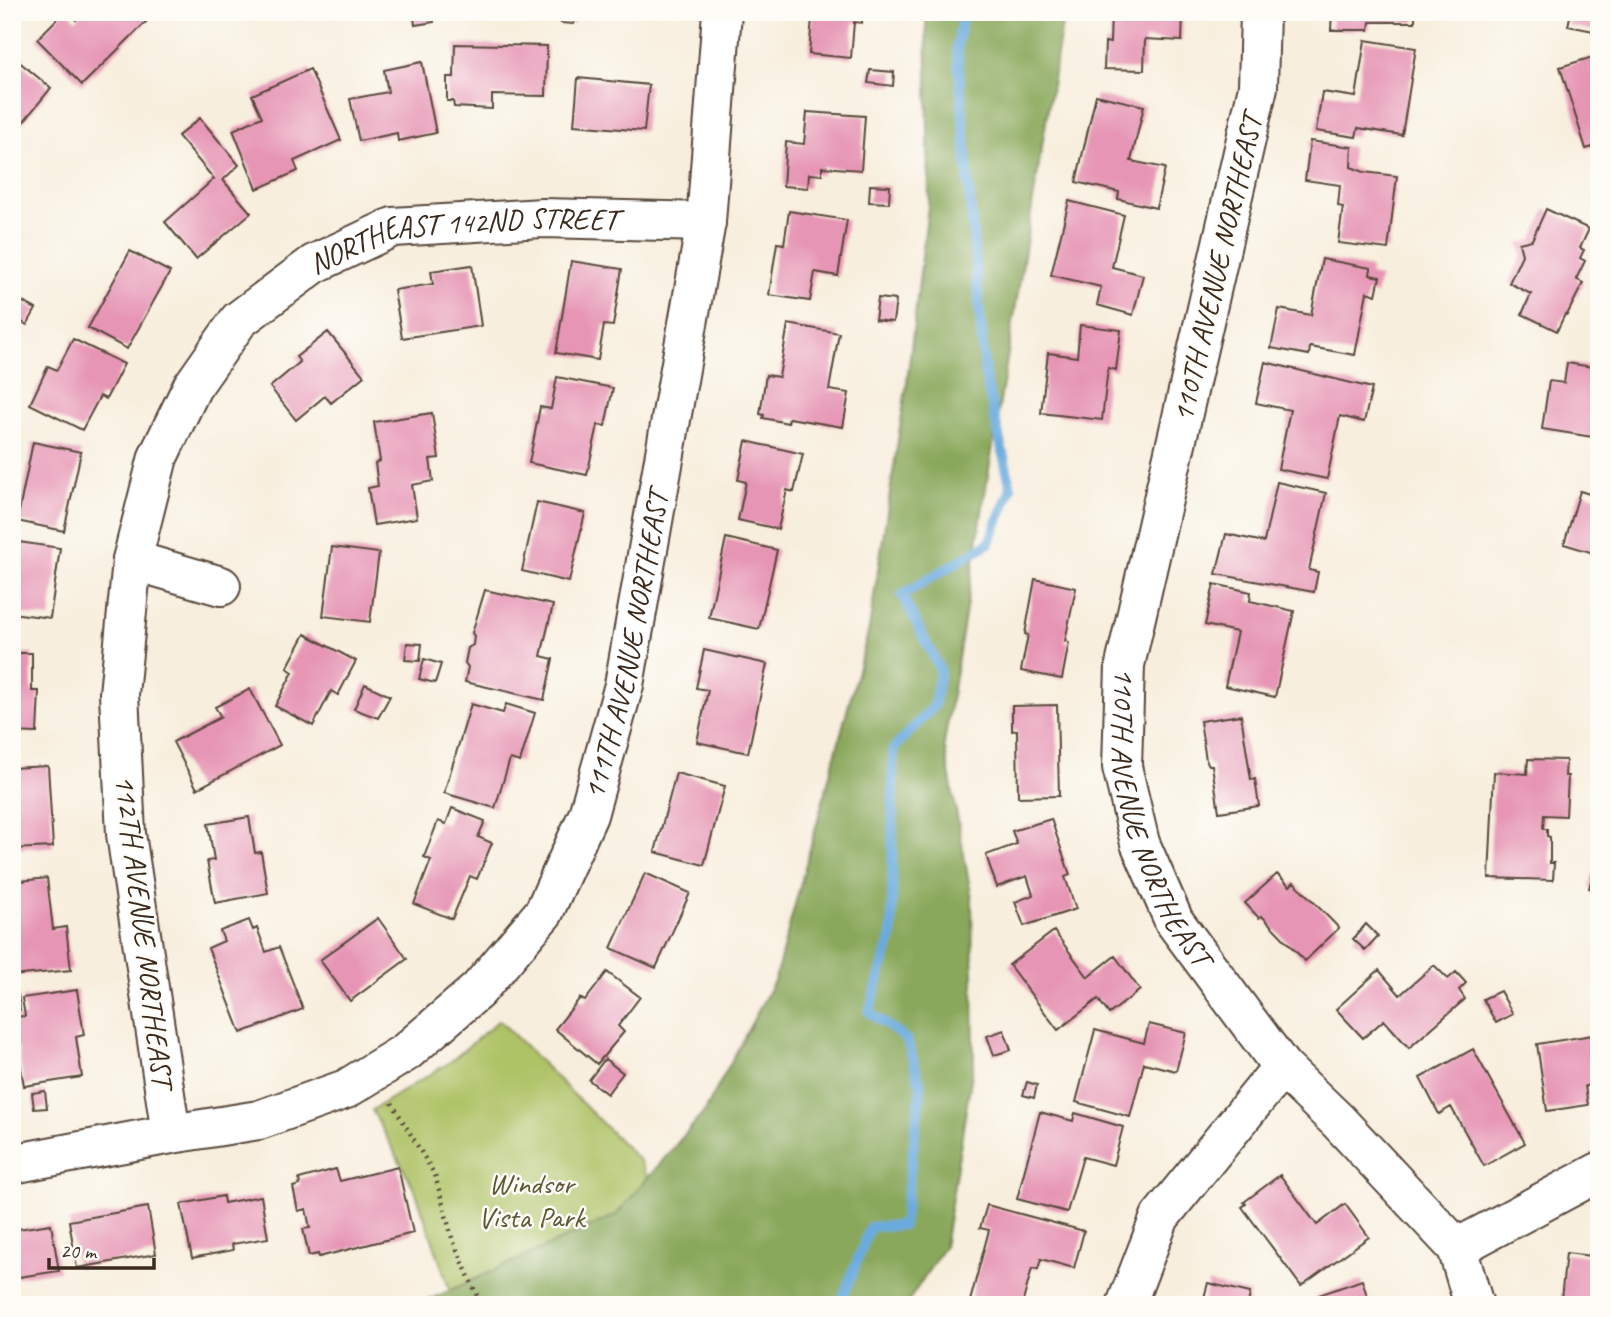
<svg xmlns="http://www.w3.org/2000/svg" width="1611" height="1317" viewBox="0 0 1611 1317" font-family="Caveat,sans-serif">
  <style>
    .green { fill: #aec266; stroke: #747642; stroke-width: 2 }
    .forest { fill: #8aa85b; stroke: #62693c; stroke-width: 2 }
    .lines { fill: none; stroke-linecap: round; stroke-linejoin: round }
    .stream { stroke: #6aabde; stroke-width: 10 }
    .building { fill: #e695b4 }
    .minor-casing { stroke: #57473b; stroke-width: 42 }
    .path { stroke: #57473b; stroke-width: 4.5; stroke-dasharray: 2 5; stroke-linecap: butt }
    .minor { stroke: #fff; stroke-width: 38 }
    .labels { text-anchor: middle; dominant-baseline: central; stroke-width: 5; stroke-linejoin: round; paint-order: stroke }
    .street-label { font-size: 30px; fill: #3b2a1e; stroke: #fdfcf7 }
    .park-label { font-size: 30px; fill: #5e5834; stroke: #fdfcf7 }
  </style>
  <rect width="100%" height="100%" fill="#fdfcf7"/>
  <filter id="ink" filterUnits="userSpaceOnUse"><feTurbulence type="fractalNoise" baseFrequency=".0143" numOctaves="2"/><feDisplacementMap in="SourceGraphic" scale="14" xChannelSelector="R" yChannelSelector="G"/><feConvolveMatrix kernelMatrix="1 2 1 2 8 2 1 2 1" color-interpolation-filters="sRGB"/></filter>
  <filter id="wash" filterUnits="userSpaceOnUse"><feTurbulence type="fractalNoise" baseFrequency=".00686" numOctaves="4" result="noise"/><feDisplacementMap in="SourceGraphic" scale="28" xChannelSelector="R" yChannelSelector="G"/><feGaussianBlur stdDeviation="1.57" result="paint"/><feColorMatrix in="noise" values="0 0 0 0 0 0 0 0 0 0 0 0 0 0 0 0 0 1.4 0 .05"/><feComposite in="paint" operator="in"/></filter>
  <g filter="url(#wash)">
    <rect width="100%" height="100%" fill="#f8eedd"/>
    <path class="green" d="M499,1020L640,1161L703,1305H455L415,1190L372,1110L450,1062Z"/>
    <path class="forest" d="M926,12H1064L944,744L972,899L974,1061L944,1247L906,1305H409L431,1299L616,1215L705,1111L775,979L869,629L907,382L929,198Z"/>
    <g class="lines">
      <path class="stream" d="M840,1305L870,1227L903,1225L921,1087L907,1040L869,1012L892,935L893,749L934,706L940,670L902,595L989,543L1011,488L985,376L957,47L963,12"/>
    </g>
    <g id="blocks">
      <path class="building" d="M64,12H69L76,20L83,12H142L149,19L82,85L37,39Z
        M413,12H433L434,22L415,25Z
        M562,12H575L574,24L561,23Z
        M808,12H863L862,23L854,22L851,58L809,54L812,18L807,17Z
        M1111,12H1183L1182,41L1145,39L1144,70L1104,69L1105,42L1110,43Z
        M1332,12H1415V22H1370L1369,30H1331Z
        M1571,12H1599V32L1568,26Z
        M1365,40L1416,48L1402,135L1358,128L1356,137L1316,131L1322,92L1356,97Z
        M455,44L547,46L546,96L492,95V109L454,107L453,101H447V77H454Z
        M1599,55V145L1586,149L1560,67Z
        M12,56L51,88L12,136Z
        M422,62L436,133L398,141L397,133L359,141L350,99L388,92L384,70Z
        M310,69L341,140L294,161L298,171L257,189L233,130L262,117L252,95Z
        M870,70L894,72L893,86L868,83Z
        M578,78L649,85L644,131L574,125Z
        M1096,95L1144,106L1131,161L1165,168L1156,208L1118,199L1119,192L1076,182Z
        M807,112L865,116L861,170L822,167V175L809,174L808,188L783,186L786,142L804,144Z
        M200,118L239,165L223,180L251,213L196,259L165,222L214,179L178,136Z
        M1310,141L1352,147L1351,167L1364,172L1397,176L1388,249L1338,243L1343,207L1338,206L1340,185L1305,180Z
        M870,185L890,186L889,203L869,202Z
        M1069,201L1124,215L1112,267L1143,275L1133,315L1097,305L1101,287L1051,275Z
        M1546,209L1589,229L1580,248L1584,250L1580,258L1585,261L1576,279L1583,283L1567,315L1565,314L1557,331L1522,314L1531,294L1509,283L1522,255L1519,243L1532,240Z
        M789,211L847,220L838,276L815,272L810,301L769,295L777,243L784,244Z
        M130,251L170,272L127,349L88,328Z
        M1322,259L1371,268L1370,275L1380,277L1376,295L1367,292L1355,355L1310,347L1309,355L1271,348L1279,309L1311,315Z
        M571,261L622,269L613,326L604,325L598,360L556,353Z
        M472,265L481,326L402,338L394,290L433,284L431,271Z
        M12,296L36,309L27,325L12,317Z
        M878,298L896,300L893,322L875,320Z
        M788,324L839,333L829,390L849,393L843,427L789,418L788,423L763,418L764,415L760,414L766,375L779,377Z
        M1080,325L1121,330L1116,370L1108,368L1102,420L1041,413L1048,353L1077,357Z
        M328,332L364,376L331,403L325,396L296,420L270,387L300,362L296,357Z
        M73,339L124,364L106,399L100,396L82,430L30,404L48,366L57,370Z
        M1265,362L1372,388L1364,422L1340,416L1327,479L1278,469L1290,410L1256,403Z
        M1567,363L1599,368V438L1542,429L1549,381L1564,383Z
        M557,377L613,388L605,426L598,425L587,475L529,463L540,407L551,409Z
        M432,413L439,458L430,459L433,481L412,485L417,518L374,525L368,488L378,486L375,463L380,461L374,422Z
        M746,441L803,454L794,492L787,490L778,529L738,520L746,482L738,480Z
        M33,442L81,452L64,531L17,521Z
        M1277,482L1326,493L1309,570L1318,572L1314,592L1216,574L1226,534L1264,542Z
        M1580,491L1599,497V560L1594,553L1564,544Z
        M537,502L585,513L569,582L522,571Z
        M726,538L777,550L759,629L709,618Z
        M12,541L60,548L50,618L12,613Z
        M332,547L379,553L370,622L323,616Z
        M1035,579L1076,588L1065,641L1069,642L1062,679L1021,671L1028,635L1025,634Z
        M1214,584L1251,592L1250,601L1294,611L1275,697L1225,686L1237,632L1205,625Z
        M485,590L553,605L541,656L553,659L544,700L465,682L468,667L465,663L468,648L473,645L474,636L472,633Z
        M305,634L356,661L338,695L331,691L313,726L275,706L293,672L287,668Z
        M407,643L422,644L420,661L405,660Z
        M704,650L767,664L748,753L697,742L708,690L696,688Z
        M12,653H32V691H39L37,733L12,732Z
        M424,659L441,664L435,683L419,679Z
        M365,684L390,696L378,718L354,709Z
        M250,689L280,745L197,789L173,742L221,717L215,707Z
        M471,704L503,713L506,704L535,713L520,762L510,759L495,808L444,793Z
        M1057,705L1059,796L1018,797L1017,730L1012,731V706Z
        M1241,715L1251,780L1255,779L1259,806L1219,812L1212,765H1209L1206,760L1200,721Z
        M1528,759L1566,760L1565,776H1568L1566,816L1544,815L1543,829H1547V836L1550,837V863H1554L1553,880L1489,878L1494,772L1527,774Z
        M48,766L53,847L12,849V768Z
        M676,773L725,786L704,865L655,852Z
        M452,808L485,821L478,837L492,843L477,879L470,876L452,919L414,904L431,860L424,857L438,821L446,824Z
        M249,817L255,853L261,852L268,893L215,903L207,861L214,860L208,824Z
        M1051,819L1070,875L1065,877L1076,909L1024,926L1015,902L1033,895L1027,876L997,887L986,855L1017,844L1012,831Z
        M1599,854V891L1589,888Z
        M645,873L690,893L656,968L611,948Z
        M1277,874L1290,886L1294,882L1339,928L1305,961L1262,916L1259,918L1245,903Z
        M47,878L53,929L66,927L71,970L12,976V882Z
        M378,918L407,959L350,1001L320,960Z
        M249,920L253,930L257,928L266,952L279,947L303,1009L241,1033L208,948L224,941L220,931Z
        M1366,924L1378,936L1365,950L1353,939Z
        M1054,931L1088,977L1115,956L1140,990L1109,1014L1098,999L1058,1030L1009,965Z
        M1434,965L1448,979L1456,972L1466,983L1459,990L1465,999L1409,1048L1384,1020L1363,1038L1336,1009L1379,970L1400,995Z
        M607,972L640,997L618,1026L624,1032L597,1064L555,1029L580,998L585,1001Z
        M77,990L84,1035L76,1037L82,1077L24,1086L17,1045L12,1046V1017L25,1016L22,998Z
        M1500,991L1513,1014L1496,1023L1483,999Z
        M18,995L20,1010L12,1012V996Z
        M1149,1024L1186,1033L1176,1071L1144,1063L1130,1117L1076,1102L1095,1030L1144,1043Z
        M1004,1030L1011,1050L994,1055L987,1036Z
        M1599,1034V1084L1585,1086L1588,1105L1547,1111L1537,1044Z
        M1473,1049L1525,1143L1484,1166L1451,1107L1439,1114L1420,1078Z
        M605,1059L623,1073L607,1094L589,1080Z
        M1027,1082L1037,1085L1034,1098L1023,1095Z
        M45,1091L47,1108L34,1109L32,1093Z
        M1040,1112L1073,1121L1075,1113L1123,1127L1113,1165L1083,1157L1067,1212L1017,1199Z
        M398,1167L413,1233L319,1257L318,1254L309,1256L303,1229L310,1228L306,1209L298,1211L293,1187L300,1185L299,1179L336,1169L340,1181Z
        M1280,1175L1317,1225L1345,1204L1369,1237L1301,1286L1242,1207L1246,1204L1244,1202Z
        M223,1196L224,1203L261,1196L268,1238L232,1244L233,1250L192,1258L181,1204Z
        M987,1205L1084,1231L1074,1268L1041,1259L1038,1269L1032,1268L1022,1305H969L989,1230L980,1228Z
        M148,1207L156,1254L77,1268L69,1221Z
        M51,1224L59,1271L12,1278V1230Z
        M1566,1253L1599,1257V1305L1563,1304V1299H1561Z
        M1362,1280L1370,1305H1319L1316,1296Z
        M1208,1283L1250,1293L1248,1305H1202Z"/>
    </g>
  </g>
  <g filter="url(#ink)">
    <use href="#blocks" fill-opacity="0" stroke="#57473b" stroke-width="2"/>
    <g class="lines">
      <g class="minor-casing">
        <g id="minor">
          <path id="s1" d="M1260,12L1258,87L1125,665L1122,767L1140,843L1174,921L1282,1067L1338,1121L1457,1248L1474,1305"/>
          <path d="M132,560L221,586"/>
          <path id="s2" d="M171,1134L126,834L119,694L132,560L158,457L192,387L239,320L314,264L393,227L543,218L706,222"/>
          <path id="s3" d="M12,1164L171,1134L259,1120L346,1089L406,1052L478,990L544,912L588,815L624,685L706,222L722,12"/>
          <path d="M1457,1248L1599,1172"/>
          <path d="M1126,1305L1160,1217L1282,1067"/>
        </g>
      </g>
      <path class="path" d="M392,1103L435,1175L452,1238L478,1298L485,1305"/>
      <use href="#minor" class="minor"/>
    </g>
  </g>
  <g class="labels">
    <g class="street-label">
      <text stroke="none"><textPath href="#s2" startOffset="1092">NORTHEAST 142ND STREET</textPath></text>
      <text transform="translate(1217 268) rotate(-77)">110TH AVENUE NORTHEAST</text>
      <text stroke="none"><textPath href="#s3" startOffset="892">111TH AVENUE NORTHEAST</textPath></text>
      <text stroke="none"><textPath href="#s1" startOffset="828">110TH AVENUE NORTHEAST</textPath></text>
      <text transform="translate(144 931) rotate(83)">112TH AVENUE NORTHEAST</text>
    </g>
    <g class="park-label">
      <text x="531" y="1183">Windsor<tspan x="531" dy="34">Vista Park</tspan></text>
    </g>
  </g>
  <rect width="1611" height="1317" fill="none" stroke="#fdfcf7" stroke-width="42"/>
  <path d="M49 1258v10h105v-10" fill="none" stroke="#3b2a1e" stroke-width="3.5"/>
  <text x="60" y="1258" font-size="21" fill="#3b2a1e" stroke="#fdfcf7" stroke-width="5" paint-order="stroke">20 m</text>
</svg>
